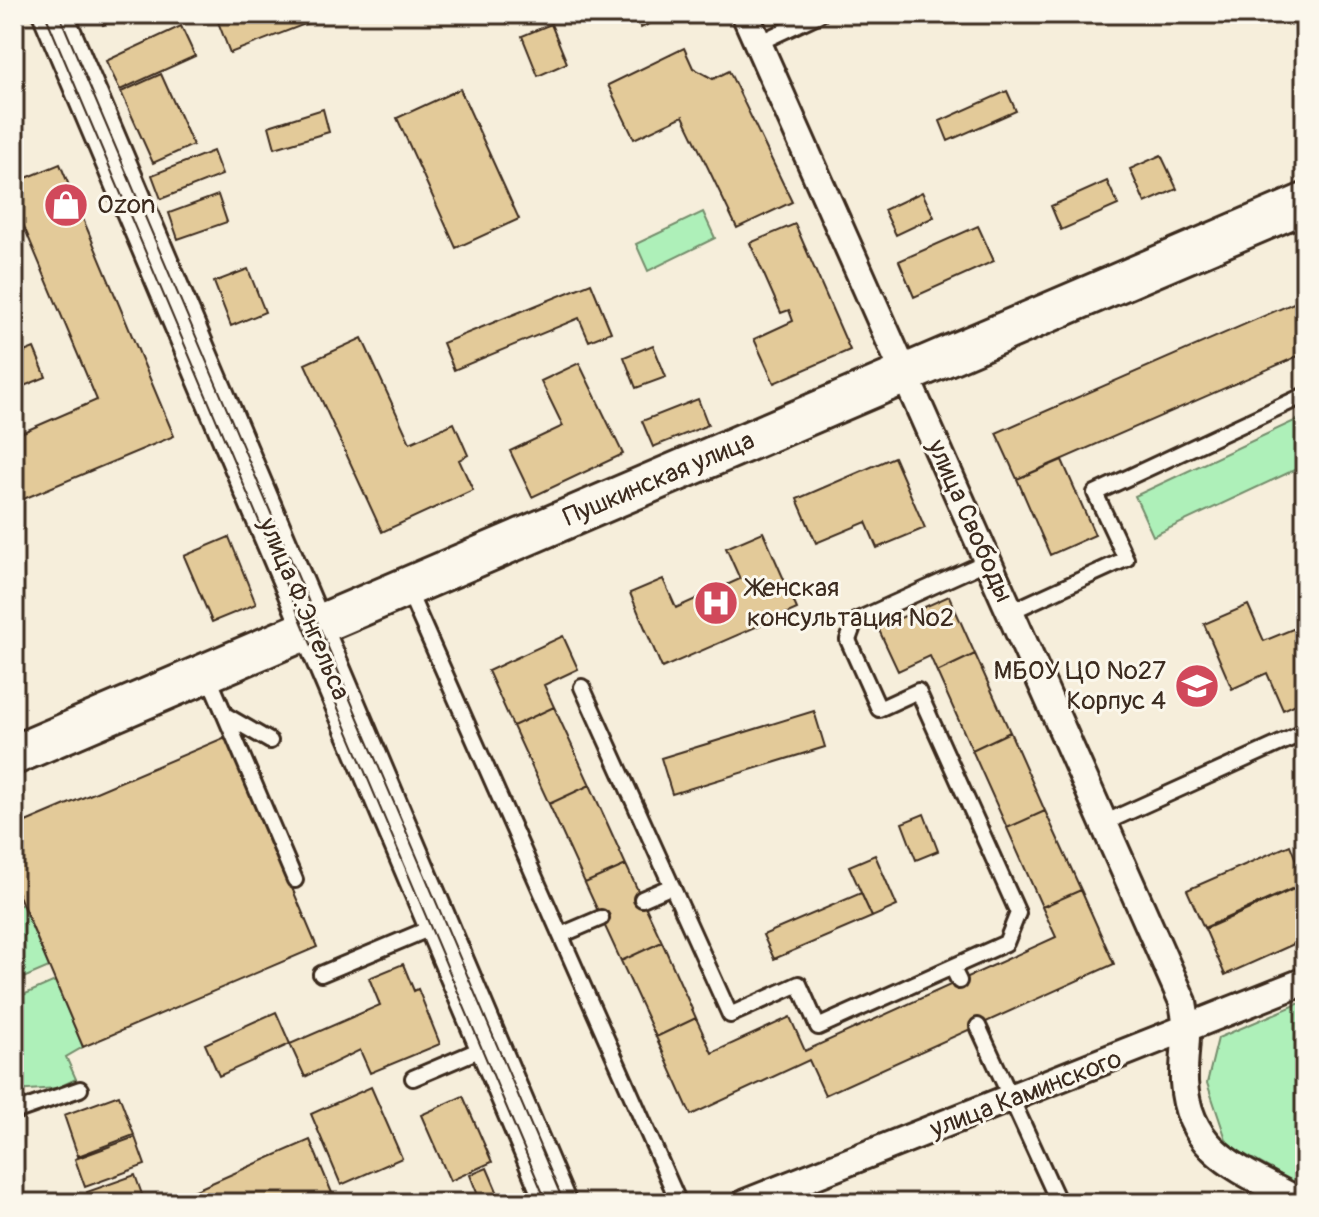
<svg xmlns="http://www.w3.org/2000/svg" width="1319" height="1217" viewBox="0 0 1319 1217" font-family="Pangolin,sans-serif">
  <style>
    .green { fill: #aef0b9; stroke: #748d6c; stroke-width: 2 }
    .building { fill: #e3ca99; stroke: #3b2a1e; stroke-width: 2 }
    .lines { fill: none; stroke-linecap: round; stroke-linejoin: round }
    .lane-casing { stroke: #3b2a1e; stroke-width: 20 }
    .street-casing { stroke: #3b2a1e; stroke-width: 32 }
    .secondary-casing { stroke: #3b2a1e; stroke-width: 44 }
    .lane { stroke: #fbf7ec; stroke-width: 14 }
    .street { stroke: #fbf7ec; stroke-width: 26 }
    .secondary { stroke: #fbf7ec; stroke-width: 38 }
    .tram { stroke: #3b2a1e; stroke-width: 2 }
    .labels { text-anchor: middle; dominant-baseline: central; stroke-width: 6; stroke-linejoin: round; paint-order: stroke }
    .poi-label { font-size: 26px; fill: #3b2a1e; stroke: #fbf7ec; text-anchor: start }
    .street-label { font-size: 26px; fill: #3b2a1e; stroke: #fbf7ec }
  </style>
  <rect width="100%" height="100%" fill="#f6eedb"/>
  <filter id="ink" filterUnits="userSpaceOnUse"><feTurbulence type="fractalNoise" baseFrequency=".0125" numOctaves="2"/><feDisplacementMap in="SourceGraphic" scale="16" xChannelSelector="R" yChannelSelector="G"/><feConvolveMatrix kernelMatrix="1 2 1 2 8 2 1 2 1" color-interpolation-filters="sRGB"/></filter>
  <g filter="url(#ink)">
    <path class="green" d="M703,212L715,238L648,271L636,244Z
      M1305,416V465L1153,536L1135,496Z
      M22,904L49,967L14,982V908Z
      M55,981L83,1047L66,1057L76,1079L57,1088L14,1091V999Z
      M1305,1001V1168L1294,1182L1228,1145L1207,1083L1218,1038Z"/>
    <path class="building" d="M99,14H149L125,24L122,17L103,25Z
      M215,14H325L326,16L230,53Z
      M634,14H670L641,28Z
      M551,24L567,63L538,76L522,36Z
      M181,26L195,56L120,90L106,61Z
      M684,48L693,68L713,79L729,71L792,202L737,228L683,116L634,139L608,85Z
      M161,74L193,145L153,163L121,92Z
      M460,89L519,219L456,248L397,118Z
      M1007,91L1016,111L948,141L940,121Z
      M323,109L329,132L275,148L269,126Z
      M213,151L222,175L161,199L152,175Z
      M1161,155L1177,189L1145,203L1130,169Z
      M60,164L174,436L14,503V436L97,400L14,203V183Z
      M1107,181L1118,205L1061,230L1051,206Z
      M922,192L934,217L896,235L884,210Z
      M218,195L227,222L178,239L169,213Z
      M795,224L850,350L774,383L754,339L793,321L789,310L781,313L750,243Z
      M978,226L994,261L914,297L899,261Z
      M248,269L265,312L231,326L214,282Z
      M591,283L611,332L589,341L579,318L454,370L443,343Z
      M1305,298V353L1017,479L996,433Z
      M362,338L410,443L454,423L468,455L459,460L473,490L382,532L305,364Z
      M653,345L666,377L636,388L624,357Z
      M34,348L46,377L14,390V356Z
      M579,363L623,454L532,497L510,451L563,426L541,381Z
      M698,399L708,425L653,447L642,421Z
      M894,457L925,528L877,548L866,522L816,543L797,499Z
      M1062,460L1095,535L1050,555L1017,479Z
      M763,532L797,609L662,668L630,593L663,579L676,608L740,579L726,548Z
      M229,537L256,604L212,622L184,556Z
      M1305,580V610L1294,585Z
      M949,596L975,654L937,672L930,656L898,671L878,628Z
      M1248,605L1264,641L1305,624V700L1283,710L1267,673L1232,689L1204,624Z
      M563,636L578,669L544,685L554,707L513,726L488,671Z
      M975,654L1010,732L972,750L937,672Z
      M554,707L590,785L549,804L513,726Z
      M814,711L825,747L672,794L661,758Z
      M1010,732L1045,811L1007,828L972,750Z
      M228,736L317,947L83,1047L14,884V827Z
      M590,785L626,865L585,883L549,804Z
      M1045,811L1081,890L1042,907L1007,828Z
      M924,814L938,851L916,860L902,823Z
      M1290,845L1305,883L1204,928L1187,890Z
      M875,855L897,906L872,917L849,866Z
      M626,865L662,942L621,961L585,883Z
      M1305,884V939L1225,975L1205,929Z
      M1081,890L1114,964L825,1095L809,1060L691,1115L656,1037L696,1018L712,1053L790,1017L805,1051L1056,937L1042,907Z
      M861,893L872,917L774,959L763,935Z
      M662,942L696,1018L656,1037L621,961Z
      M403,964L414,991L418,989L440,1044L370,1073L360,1050L305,1077L290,1044L380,1005L369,978Z
      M276,1012L290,1044L219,1076L205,1044Z
      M371,1087L402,1158L341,1185L311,1114Z
      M119,1095L134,1135L78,1156L64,1115Z
      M463,1096L492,1162L450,1181L421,1115Z
      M135,1137L145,1165L85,1187L75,1159Z
      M310,1140L332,1193L309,1203H166Z
      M487,1168L502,1203H481L470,1175Z
      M135,1175L144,1200L91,1203L87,1192Z"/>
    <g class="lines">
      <g class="lane-casing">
        <path id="lane" d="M758,43L820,14
          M407,588L679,1203
          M1010,612L1126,559L1095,493L1305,395
          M207,673L295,880
          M582,687L730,1015L799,984L818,1027L1006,943L1018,913L918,691L879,709L848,640L855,621L988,561
          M225,715L270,741
          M1104,823L1305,732
          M642,899L672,886
          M561,935L601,918
          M952,967L959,981
          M321,974L438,925
          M978,1026L1059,1203
          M413,1078L486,1047
          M14,1112L80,1089"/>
      </g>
      <g class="street-casing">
        <path id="street" d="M745,14L1183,1002C1190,1035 1183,1051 1184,1082C1188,1155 1245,1171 1302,1203
          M745,1203L1305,981"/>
      </g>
      <g class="secondary-casing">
        <path id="secondary" d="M53,14L556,1203
          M14,755L1305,203"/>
      </g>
      <use href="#lane" class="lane"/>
      <use href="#street" class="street"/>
      <use href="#secondary" class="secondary"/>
      <path class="tram" d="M45,14L547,1203
        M59,14L564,1203"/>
    </g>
  </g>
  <defs>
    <g id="shop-disc" transform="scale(2.3)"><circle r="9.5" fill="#d1495b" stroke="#fbf7ec"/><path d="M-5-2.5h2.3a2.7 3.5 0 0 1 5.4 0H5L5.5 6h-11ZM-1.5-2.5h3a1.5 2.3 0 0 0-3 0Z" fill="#fff"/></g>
    <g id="hospital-disc" transform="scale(2.3)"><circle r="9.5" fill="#d1495b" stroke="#fbf7ec"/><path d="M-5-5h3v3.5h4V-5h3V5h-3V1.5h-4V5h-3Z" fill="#fff"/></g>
    <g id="school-disc" transform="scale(2.3)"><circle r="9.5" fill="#d1495b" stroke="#fbf7ec"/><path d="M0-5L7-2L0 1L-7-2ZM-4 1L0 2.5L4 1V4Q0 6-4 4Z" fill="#fff"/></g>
  </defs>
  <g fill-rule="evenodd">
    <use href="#shop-disc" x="66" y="205"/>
    <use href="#hospital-disc" x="716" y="603"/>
    <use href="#school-disc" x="1197" y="686"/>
  </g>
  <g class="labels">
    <g class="poi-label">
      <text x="97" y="205">Ozon</text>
      <text x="747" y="588">Женская<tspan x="747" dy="30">консультация №2</tspan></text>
      <text x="1166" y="671" text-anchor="end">МБОУ ЦО №27<tspan x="1166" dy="30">Корпус 4</tspan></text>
    </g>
    <g class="street-label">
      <text transform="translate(659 479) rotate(-23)">Пушкинская улица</text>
      <text transform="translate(970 521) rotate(66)">улица Свободы</text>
      <text transform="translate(304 609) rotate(67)">улица Ф.Энгельса</text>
      <text transform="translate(1026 1094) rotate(-21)">улица Каминского</text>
    </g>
  </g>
  <rect width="1319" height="1217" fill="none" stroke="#fbf7ec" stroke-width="48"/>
  <rect x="24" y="24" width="1271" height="1169" fill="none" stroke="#3b2a1e" stroke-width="3" filter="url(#ink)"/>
</svg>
